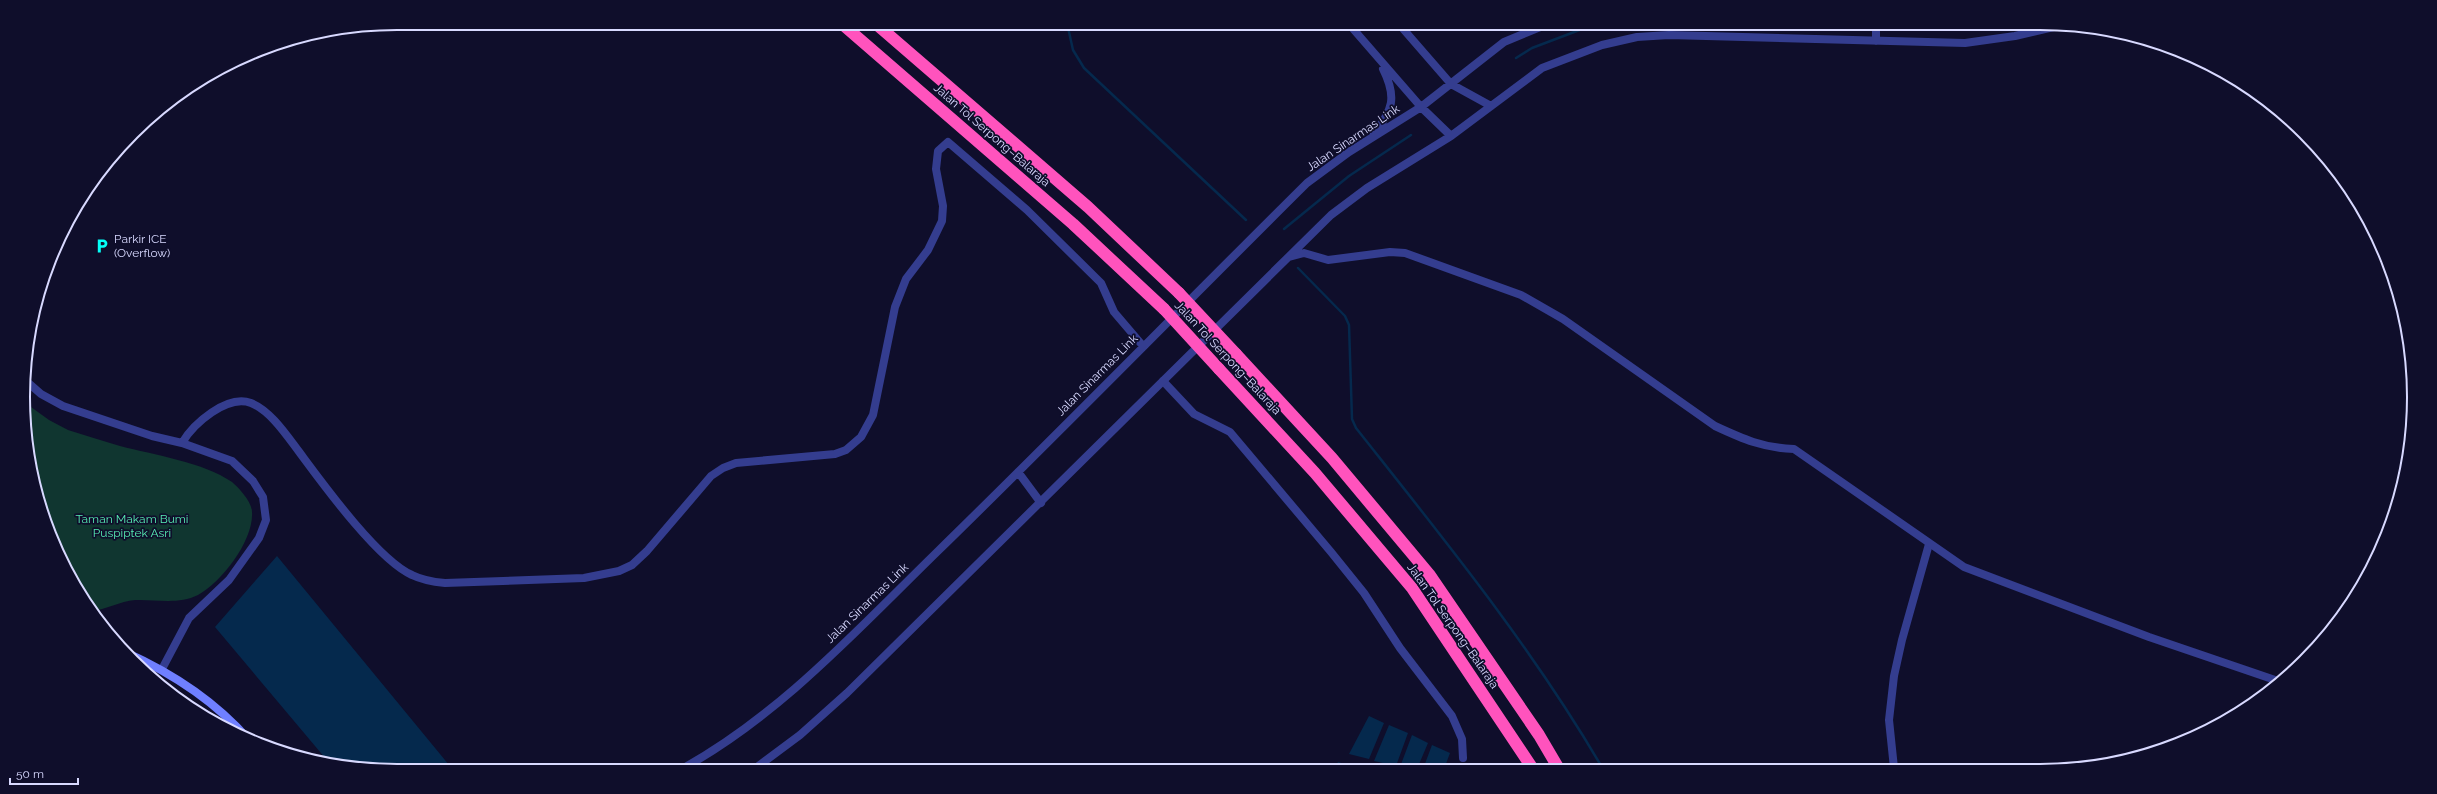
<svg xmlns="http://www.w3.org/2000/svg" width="2437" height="794" viewBox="0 0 2437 794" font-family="Raleway,sans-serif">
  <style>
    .green { fill: #103630 }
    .water { fill: #05294d }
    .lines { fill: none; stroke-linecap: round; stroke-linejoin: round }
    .stream { stroke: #05294d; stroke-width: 2.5 }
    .minor { stroke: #343d8f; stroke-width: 8 }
    .tertiary { stroke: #343d8f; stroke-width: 8 }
    .secondary { stroke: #6f7fff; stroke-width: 8 }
    .motorway { stroke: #ff53bd; stroke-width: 12 }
    .motorway-bridge { stroke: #ff53bd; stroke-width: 12 }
    .labels { text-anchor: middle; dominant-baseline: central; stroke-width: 3.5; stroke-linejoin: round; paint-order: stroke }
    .street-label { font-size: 12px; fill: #d8d9ff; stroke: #0f0e2b }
    .poi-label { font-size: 12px; fill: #d8d9ff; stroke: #0f0e2b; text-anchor: start }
    .park-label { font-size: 12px; fill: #57ecb3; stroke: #0f0e2b }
    .rim { fill: none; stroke: #d8d9ff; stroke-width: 2 }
  </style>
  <rect width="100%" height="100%" fill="#0f0e2b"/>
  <path class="green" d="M24,402L49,420L68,430C85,435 102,441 120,446C154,455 203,462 232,482C239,488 252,502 252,512C254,540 222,582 198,595C178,605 155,599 135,600C120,601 106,610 91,611L86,605L36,494L24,422Z"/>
  <path class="water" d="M277,556L454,771H397L331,765L215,627Z
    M1369,716L1384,723L1369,759L1349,754Z
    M1389,725L1408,733L1396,766L1374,761Z
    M1412,735L1428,743L1417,769L1400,767Z
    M1432,745L1450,753L1444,769H1423Z
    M1338,762L1363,769H1334Z"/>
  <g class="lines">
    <path class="stream" d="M765,23L777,28L795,23
      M1067,23L1073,50L1084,68L1246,220
      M1516,58L1532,48L1598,23
      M1284,229L1349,176L1411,135
      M1298,268L1345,316L1349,325L1352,419L1356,428C1443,538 1532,647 1603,769"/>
    <path class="minor" d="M1163,381L1194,414L1230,432L1331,552L1364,593L1400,648L1452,716L1462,739L1463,758
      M1894,768L1889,720L1894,676L1902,640L1929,544"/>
    <path class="tertiary" d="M1348,23L1421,107L1451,136
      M1398,23L1451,84L1491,106
      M1876,41V23
      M1374,134C1393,110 1397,97 1383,69
      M1289,257L1304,253L1328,260L1390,252L1405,253L1521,295L1563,319L1715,426C1743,439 1763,448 1794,449L1964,567L2149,637L2278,681
      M25,380L41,394L63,406L152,436L182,443L232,461L253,481L263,497L266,520L259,538L229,580L189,618L162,669
      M182,443C193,424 227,394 251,403C271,411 287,436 300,453C323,484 378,560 412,575C422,580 434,582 445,583L584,578L619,571L632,565L647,551L711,476L723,468L736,463L835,454L846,450L861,437L873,415L895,307L906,279L928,250L942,221L943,206L936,169L938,151L948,142L1027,210L1101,283L1114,312L1143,346
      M1018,472L1041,503
      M680,770C779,716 856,631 936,553C1061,431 1183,306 1307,183L1349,152L1421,107L1504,42L1550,23
      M753,770L800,735L847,693L1331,215L1367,188L1451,136L1542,68L1602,45L1637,37L1669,35L1965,43L2015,36L2062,25"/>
    <path class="secondary" d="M125,652C172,673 215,701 249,740"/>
    <path class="motorway" d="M841,23L1073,224L1164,309
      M875,23L1088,207L1179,293
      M1236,354L1332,458L1429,574L1539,735L1559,769
      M1219,369L1315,473L1412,588L1533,769"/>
    <path class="motorway-bridge" d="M1179,293L1236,354
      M1164,309L1219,369"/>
  </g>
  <defs>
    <g id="parking-bare" transform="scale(1.2)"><path d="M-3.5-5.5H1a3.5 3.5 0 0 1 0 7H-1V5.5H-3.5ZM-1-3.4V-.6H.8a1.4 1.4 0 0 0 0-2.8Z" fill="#04fff7" stroke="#0f0e2b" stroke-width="2.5" paint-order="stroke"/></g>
  </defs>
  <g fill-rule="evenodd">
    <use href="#parking-bare" x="102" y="246"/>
  </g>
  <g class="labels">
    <g class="street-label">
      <text transform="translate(992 135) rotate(41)">Jalan Tol Serpong–Balaraja</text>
      <text transform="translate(1353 138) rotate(-34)">Jalan Sinarmas Link</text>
      <text transform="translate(1228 358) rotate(47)">Jalan Tol Serpong–Balaraja</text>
      <text transform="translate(1097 375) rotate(-45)">Jalan Sinarmas Link</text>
      <text transform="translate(867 603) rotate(-44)">Jalan Sinarmas Link</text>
      <text transform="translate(1453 626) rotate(55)">Jalan Tol Serpong–Balaraja</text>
    </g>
    <g class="poi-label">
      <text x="114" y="239">Parkir ICE<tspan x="114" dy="14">(Overflow)</tspan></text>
    </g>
    <g class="park-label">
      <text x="132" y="519">Taman Makam Bumi<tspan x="132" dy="14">Puspiptek Asri</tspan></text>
    </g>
  </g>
  <path d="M0 0H2437V794H0ZM397 30H2040A367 367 0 0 1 2407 397V397A367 367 0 0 1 2040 764H397A367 367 0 0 1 30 397V397A367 367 0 0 1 397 30Z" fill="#0f0e2b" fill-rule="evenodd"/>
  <path class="rim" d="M397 30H2040A367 367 0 0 1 2407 397V397A367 367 0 0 1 2040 764H397A367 367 0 0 1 30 397V397A367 367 0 0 1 397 30Z"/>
  <path d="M10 778v6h68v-6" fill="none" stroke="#d8d9ff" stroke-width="2"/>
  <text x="16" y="778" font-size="12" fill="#d8d9ff" stroke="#0f0e2b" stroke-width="3" paint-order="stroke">50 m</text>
</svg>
